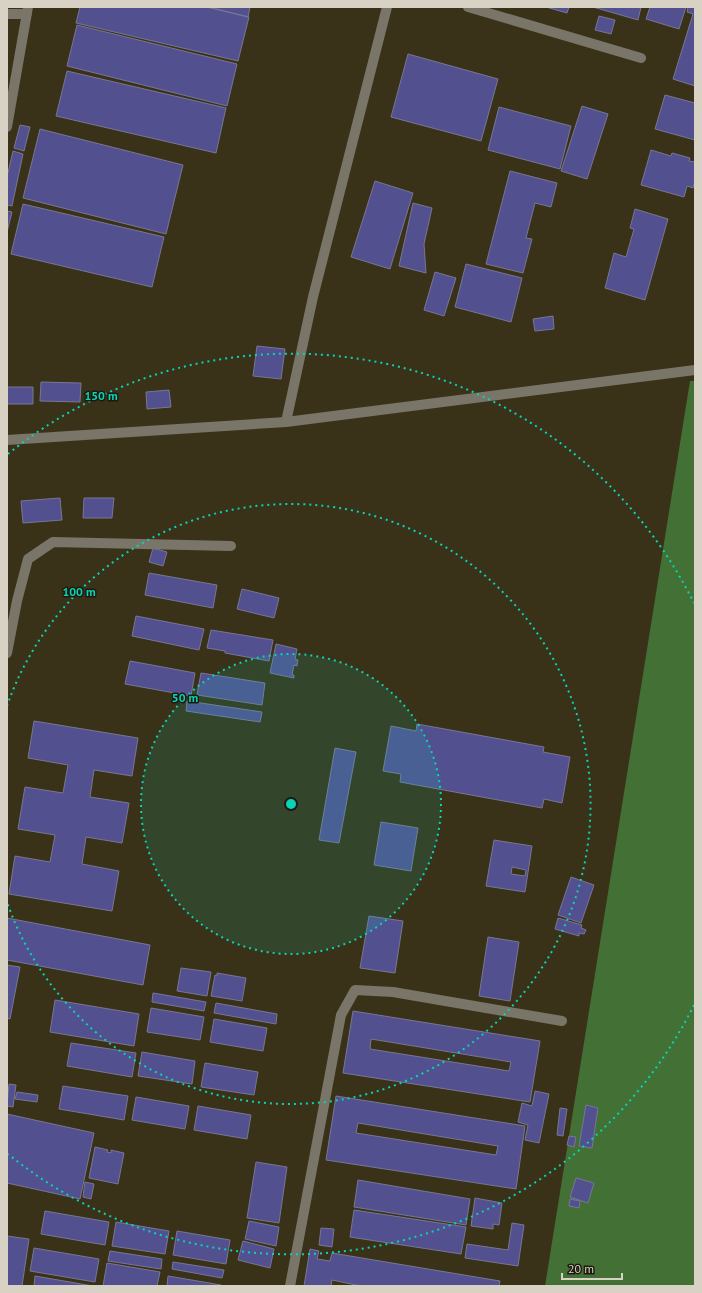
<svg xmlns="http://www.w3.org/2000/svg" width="702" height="1293" viewBox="0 0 702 1293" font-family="'PT Sans',sans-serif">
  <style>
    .forest { fill: #437135 }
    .building { fill: #535090; stroke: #777793; fill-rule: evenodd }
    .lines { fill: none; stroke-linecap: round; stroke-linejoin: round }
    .minor { stroke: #797669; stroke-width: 10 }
    .ring { fill: none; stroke: #07d5b6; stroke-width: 2; stroke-dasharray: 2 4 }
    .centre { fill: #07d5b6; stroke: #1e1a0f; stroke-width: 2 }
    .ring-label { font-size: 12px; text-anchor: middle; font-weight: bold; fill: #07d5b6; stroke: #1e1a0f; stroke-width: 3; stroke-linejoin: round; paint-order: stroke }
  </style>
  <rect width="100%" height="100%" fill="#3a3218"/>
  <path class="forest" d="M690,381H695V1286H545Z"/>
  <path class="building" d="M80,7H206L249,17L238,61L76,23Z
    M209,7H250L248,17Z
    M546,7H569L567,13Z
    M593,7H641L638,20Z
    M650,7H686L679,29L646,19Z
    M688,7H695V86L673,79L693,14L687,12Z
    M599,16L615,20L611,34L595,30Z
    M77,25L237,64L227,106L67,66Z
    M408,54L498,79L481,141L391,117Z
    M67,71L226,108L216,153L56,116Z
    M665,95L695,103V140L655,129Z
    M582,106L608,114L587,179L561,171Z
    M499,107L571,126L560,169L488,150Z
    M20,125L30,127L24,151L14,148Z
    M40,129L183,165L166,234L23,198Z
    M651,150L671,156L672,153L690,158L689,161L695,162V180L693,188L687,186L684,197L641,185Z
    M13,151L23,154L12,206L7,205V177Z
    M510,171L557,183L551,207L535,203L526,238L532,239L523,273L486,264Z
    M375,181L413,193L390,269L351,257Z
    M413,203L432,208L424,244L426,273L399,266Z
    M23,204L164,237L152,287L11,254Z
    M635,209L668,219L645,300L605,288L614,253L626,257L634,229L630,228Z
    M7,211L12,212L7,232Z
    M466,264L522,278L511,322L455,307Z
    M435,272L456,278L444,316L424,310Z
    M553,316L554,329L535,331L533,319Z
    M257,346L285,349L281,379L253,376Z
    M41,382L81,383L80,402L40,401Z
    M7,387H33V404H7Z
    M169,390L171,407L147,409L146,392Z
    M60,498L62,520L23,523L21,501Z
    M84,498H114L112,518H83Z
    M153,548L167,552L163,566L149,562Z
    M149,573L217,585L213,608L145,595Z
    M242,589L279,598L274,618L237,609Z
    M136,616L204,629L199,650L132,636Z
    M211,630L273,640L269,661L225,653V651L207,648Z
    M276,644L297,649L295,659L298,660L297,666L294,665L292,675H294V678L270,673Z
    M130,661L195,673L191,696L125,684Z
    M201,673L265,683L262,705L197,695Z
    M187,701L262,712L260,722L186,711Z
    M34,721L138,738L132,776L94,770L90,797L129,803L122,843L86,837L82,864L119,871L112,911L9,894L15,856L50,862L55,835L18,829L25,787L63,793L68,765L28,758Z
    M417,724L544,747L543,752L570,757L562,803L544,799L542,808L400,782L401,774L383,771L391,726L416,731Z
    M335,748L356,752L339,843L319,840Z
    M381,822L418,828L411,871L374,865Z
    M494,840L532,846L525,892L486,886ZM512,867L526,870L525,876L511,874Z
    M571,877L594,885L581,923L558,915Z
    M369,916L403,921L395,973L360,968Z
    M7,918L150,945L143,985L7,960Z
    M558,918L582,925L581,928L586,930L584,934L579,933V936L555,929Z
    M488,937L519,942L510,1001L479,996Z
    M7,965L20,967L10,1019L7,1018Z
    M181,968L211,972L207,996L177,991Z
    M217,973L246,978L242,1001L211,996L215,975L217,976Z
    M153,993L206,1002L204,1011L152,1002Z
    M55,1000L139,1014L134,1046L50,1032Z
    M216,1003L277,1014L276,1024L214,1013Z
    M151,1008L204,1017L200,1040L147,1032Z
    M353,1011L540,1041L530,1102L343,1073ZM371,1039L511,1062L509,1071L370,1049Z
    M214,1019L267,1028L263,1051L210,1042Z
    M71,1043L136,1053L132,1077L67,1066Z
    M142,1052L195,1061L192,1084L138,1076Z
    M205,1063L258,1072L254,1095L201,1087Z
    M9,1084L16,1085L13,1107L7,1106Z
    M63,1086L128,1096L124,1120L59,1109Z
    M535,1091L549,1094L539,1143L525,1140L528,1125L518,1122L522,1103L532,1106Z
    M17,1092L38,1095L37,1102L15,1099Z
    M336,1096L525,1126L516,1189L326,1160ZM358,1123L498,1146L496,1155L356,1133Z
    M136,1097L189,1106L185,1129L132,1120Z
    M586,1105L598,1108L592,1148L579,1146Z
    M198,1106L251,1115L247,1139L194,1130Z
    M560,1108L567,1109L563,1136L557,1135Z
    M7,1114L94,1133L80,1199L7,1183Z
    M569,1136L576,1137L574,1147L567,1145Z
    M95,1147L108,1150L107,1152L111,1153V1150L124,1153L118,1184L89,1178Z
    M256,1162L287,1167L279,1223L247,1218Z
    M576,1178L594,1183L588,1203L570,1197Z
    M358,1180L470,1199L466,1225L354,1207Z
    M85,1182L94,1184L91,1199L83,1197Z
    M475,1198L502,1203L499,1225L493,1224V1229L471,1226Z
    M570,1199L580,1201L579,1208L569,1206Z
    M354,1210L466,1227L461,1254L350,1237Z
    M45,1211L109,1222L105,1245L41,1234Z
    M249,1221L279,1227L276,1246L245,1239Z
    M116,1222L169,1231L165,1254L112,1246Z
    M512,1223L524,1225L518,1266L465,1258L467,1244L508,1250Z
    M321,1228L334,1229L332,1247L319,1245Z
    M177,1231L230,1240L226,1264L173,1255Z
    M7,1236L29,1239L22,1286H7Z
    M243,1241L274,1249L270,1268L238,1260Z
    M34,1248L99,1259L95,1282L30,1271Z
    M310,1249L319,1251L317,1259L330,1261L332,1253L500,1281L499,1286H361L332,1280L331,1286H304Z
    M110,1251L162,1259L161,1269L108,1261Z
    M173,1262L224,1270L222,1278L172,1269Z
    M107,1263L160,1272L157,1286H103Z
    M35,1276L93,1286H34Z
    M168,1276L221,1285V1286H167Z"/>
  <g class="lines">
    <path class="minor" d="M468,7L641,58
      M7,14H27
      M7,127L28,7
      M286,422L313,297L387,7
      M7,440L286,422L695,370
      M7,653L17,601L28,559L53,542L231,546
      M290,1286L341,1015L355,990L393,992L562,1021"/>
  </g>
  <circle cx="291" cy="804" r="150" fill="#07d5b6" fill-opacity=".12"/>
  <g class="ring">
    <circle cx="291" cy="804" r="150"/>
    <path d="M7 706A300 300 0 1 1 7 902"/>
    <path d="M694 1005A450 450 0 0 1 8 1154M8 454A450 450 0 0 1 694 603"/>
  </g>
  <circle cx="291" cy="804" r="6" class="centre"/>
  <g class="ring-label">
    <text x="101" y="400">150 m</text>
    <text x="79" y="596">100 m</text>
    <text x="185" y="702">50 m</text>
  </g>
  <rect width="702" height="1293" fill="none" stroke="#d7d2c3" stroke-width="16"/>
  <path d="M562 1273v6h60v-6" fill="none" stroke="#d7d2c3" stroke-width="2"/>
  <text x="568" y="1273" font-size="12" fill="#d7d2c3" stroke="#1e1a0f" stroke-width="3" paint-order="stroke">20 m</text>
</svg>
